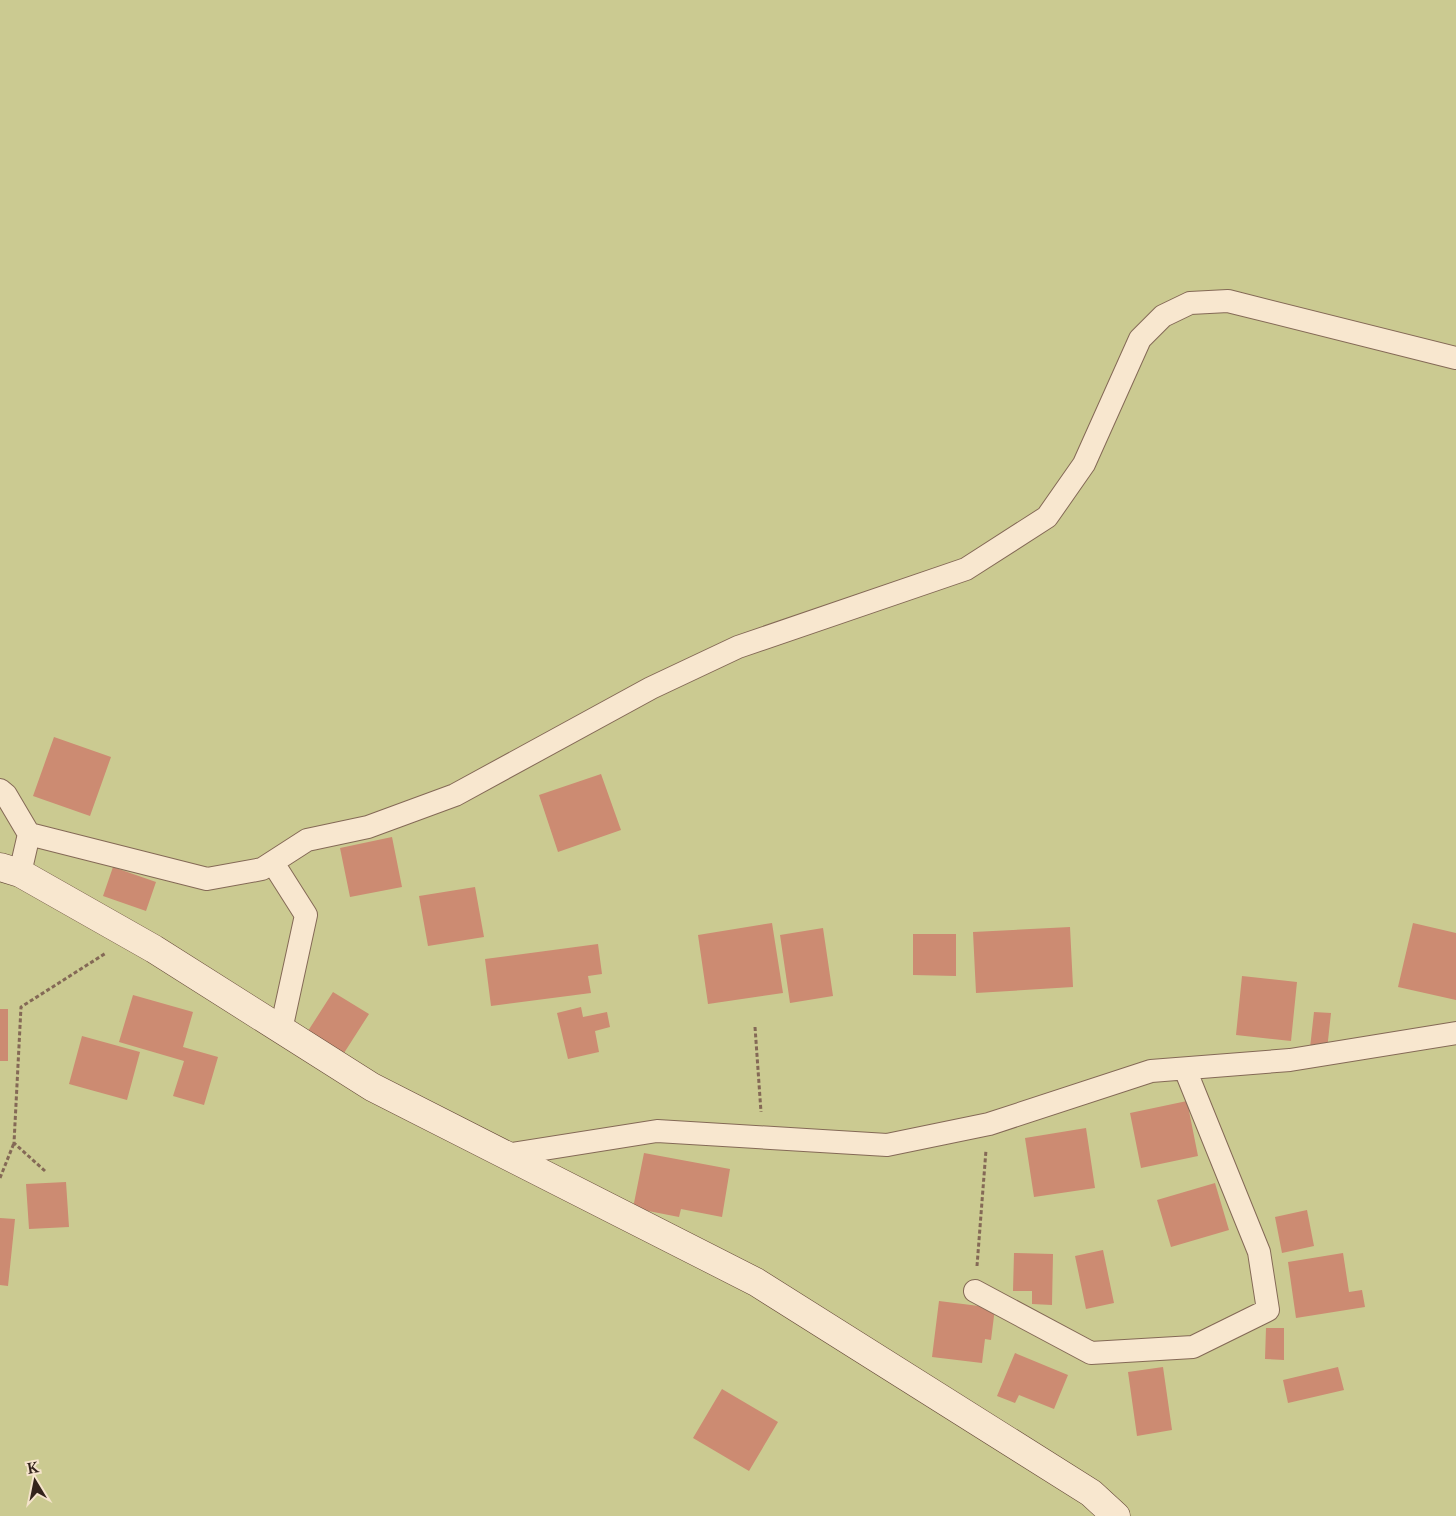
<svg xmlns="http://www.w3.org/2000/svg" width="1456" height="1516" viewBox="0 0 1456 1516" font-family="'Libre Baskerville',serif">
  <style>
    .green { fill: #cbca91 }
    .building { fill: #cc8b72 }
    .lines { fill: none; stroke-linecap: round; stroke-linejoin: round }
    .street-casing { stroke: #846956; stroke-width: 24 }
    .secondary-casing { stroke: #664a39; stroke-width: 29 }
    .path { stroke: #846956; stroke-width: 3; stroke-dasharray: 4 2.5; stroke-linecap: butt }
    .street { stroke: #f8e7cf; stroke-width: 22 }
    .secondary { stroke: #f8e7cf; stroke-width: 28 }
  </style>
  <rect width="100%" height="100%" fill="#edd8bc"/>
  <path class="green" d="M0,0H1456V1516H0Z"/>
  <path class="building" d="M54,737L111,757L90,816L33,796Z
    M601,774L621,830L558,852L539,795Z
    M392,837L402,887L350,897L340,848Z
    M113,867L156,882L146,911L103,896Z
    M475,887L484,937L428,946L419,896Z
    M772,923L783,993L708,1004L698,935Z
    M1413,923L1456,933V1000L1398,987Z
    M1070,927L1073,987L976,993L973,932Z
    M823,928L833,996L790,1003L780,935Z
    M913,934H956V976L913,975Z
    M598,944L602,974L588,976L591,993L491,1006L485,959Z
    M1242,976L1297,982L1291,1041L1236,1035Z
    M333,992L369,1014L344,1053L308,1031Z
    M133,995L193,1012L183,1047L218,1057L204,1105L173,1096L184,1061L119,1042Z
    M581,1007L583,1017L607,1012L610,1027L595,1031L599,1052L568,1059L557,1013Z
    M0,1009H8V1061H0Z
    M1314,1012L1331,1013L1327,1050L1310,1048Z
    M82,1036L140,1052L127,1100L69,1084Z
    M1187,1101L1198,1156L1141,1168L1130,1113Z
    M1086,1128L1095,1188L1034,1197L1025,1138Z
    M644,1153L730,1169L722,1217L681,1209L679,1217L633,1208Z
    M66,1182L69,1227L29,1229L26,1184Z
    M1215,1183L1229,1230L1171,1247L1157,1200Z
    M1307,1210L1314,1246L1282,1253L1275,1217Z
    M0,1218L15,1219L8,1286L0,1285Z
    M1103,1250L1114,1303L1086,1309L1075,1256Z
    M1014,1253L1053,1254L1052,1305L1032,1304V1291H1013Z
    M1343,1253L1349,1292L1362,1290L1365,1307L1296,1318L1288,1262Z
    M939,1301L995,1308L991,1340L985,1339L982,1363L932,1357Z
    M1266,1328H1284V1360L1265,1359Z
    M1015,1353L1068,1375L1054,1409L1019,1395L1015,1403L997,1396Z
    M1163,1367L1172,1430L1137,1436L1128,1372Z
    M1338,1367L1344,1390L1288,1403L1283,1380Z
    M722,1389L778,1422L749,1471L693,1438Z"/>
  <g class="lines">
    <g class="street-casing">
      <path id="street" d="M0,790L6,795L29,834L20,873
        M29,834L207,879L262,869L307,840L368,827L455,795L651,688L738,647L966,569L1047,517L1084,464L1140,339L1163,316L1190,303L1228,301L1456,358
        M273,863L306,915L281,1030
        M505,1155L657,1131L887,1145L989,1124L1151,1071L1290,1060L1456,1033
        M975,1291L1091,1353L1193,1347L1268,1310L1259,1252L1185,1069"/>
    </g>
    <g class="secondary-casing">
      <path id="secondary" d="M0,867L20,873L154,949L372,1087L756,1282L1091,1493L1116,1516"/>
    </g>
    <path class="path" d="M755,1027L761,1112
      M45,1171L14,1143L21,1007L106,953
      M0,1178L14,1143
      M977,1266L986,1150"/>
    <use href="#street" class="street"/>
    <use href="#secondary" class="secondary"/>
  </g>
  <g transform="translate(35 1481) rotate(350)" stroke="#f5e3cb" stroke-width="4" paint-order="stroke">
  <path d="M0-4L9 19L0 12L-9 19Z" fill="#33231b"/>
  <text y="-8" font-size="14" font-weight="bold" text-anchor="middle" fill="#33231b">K</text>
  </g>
</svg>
